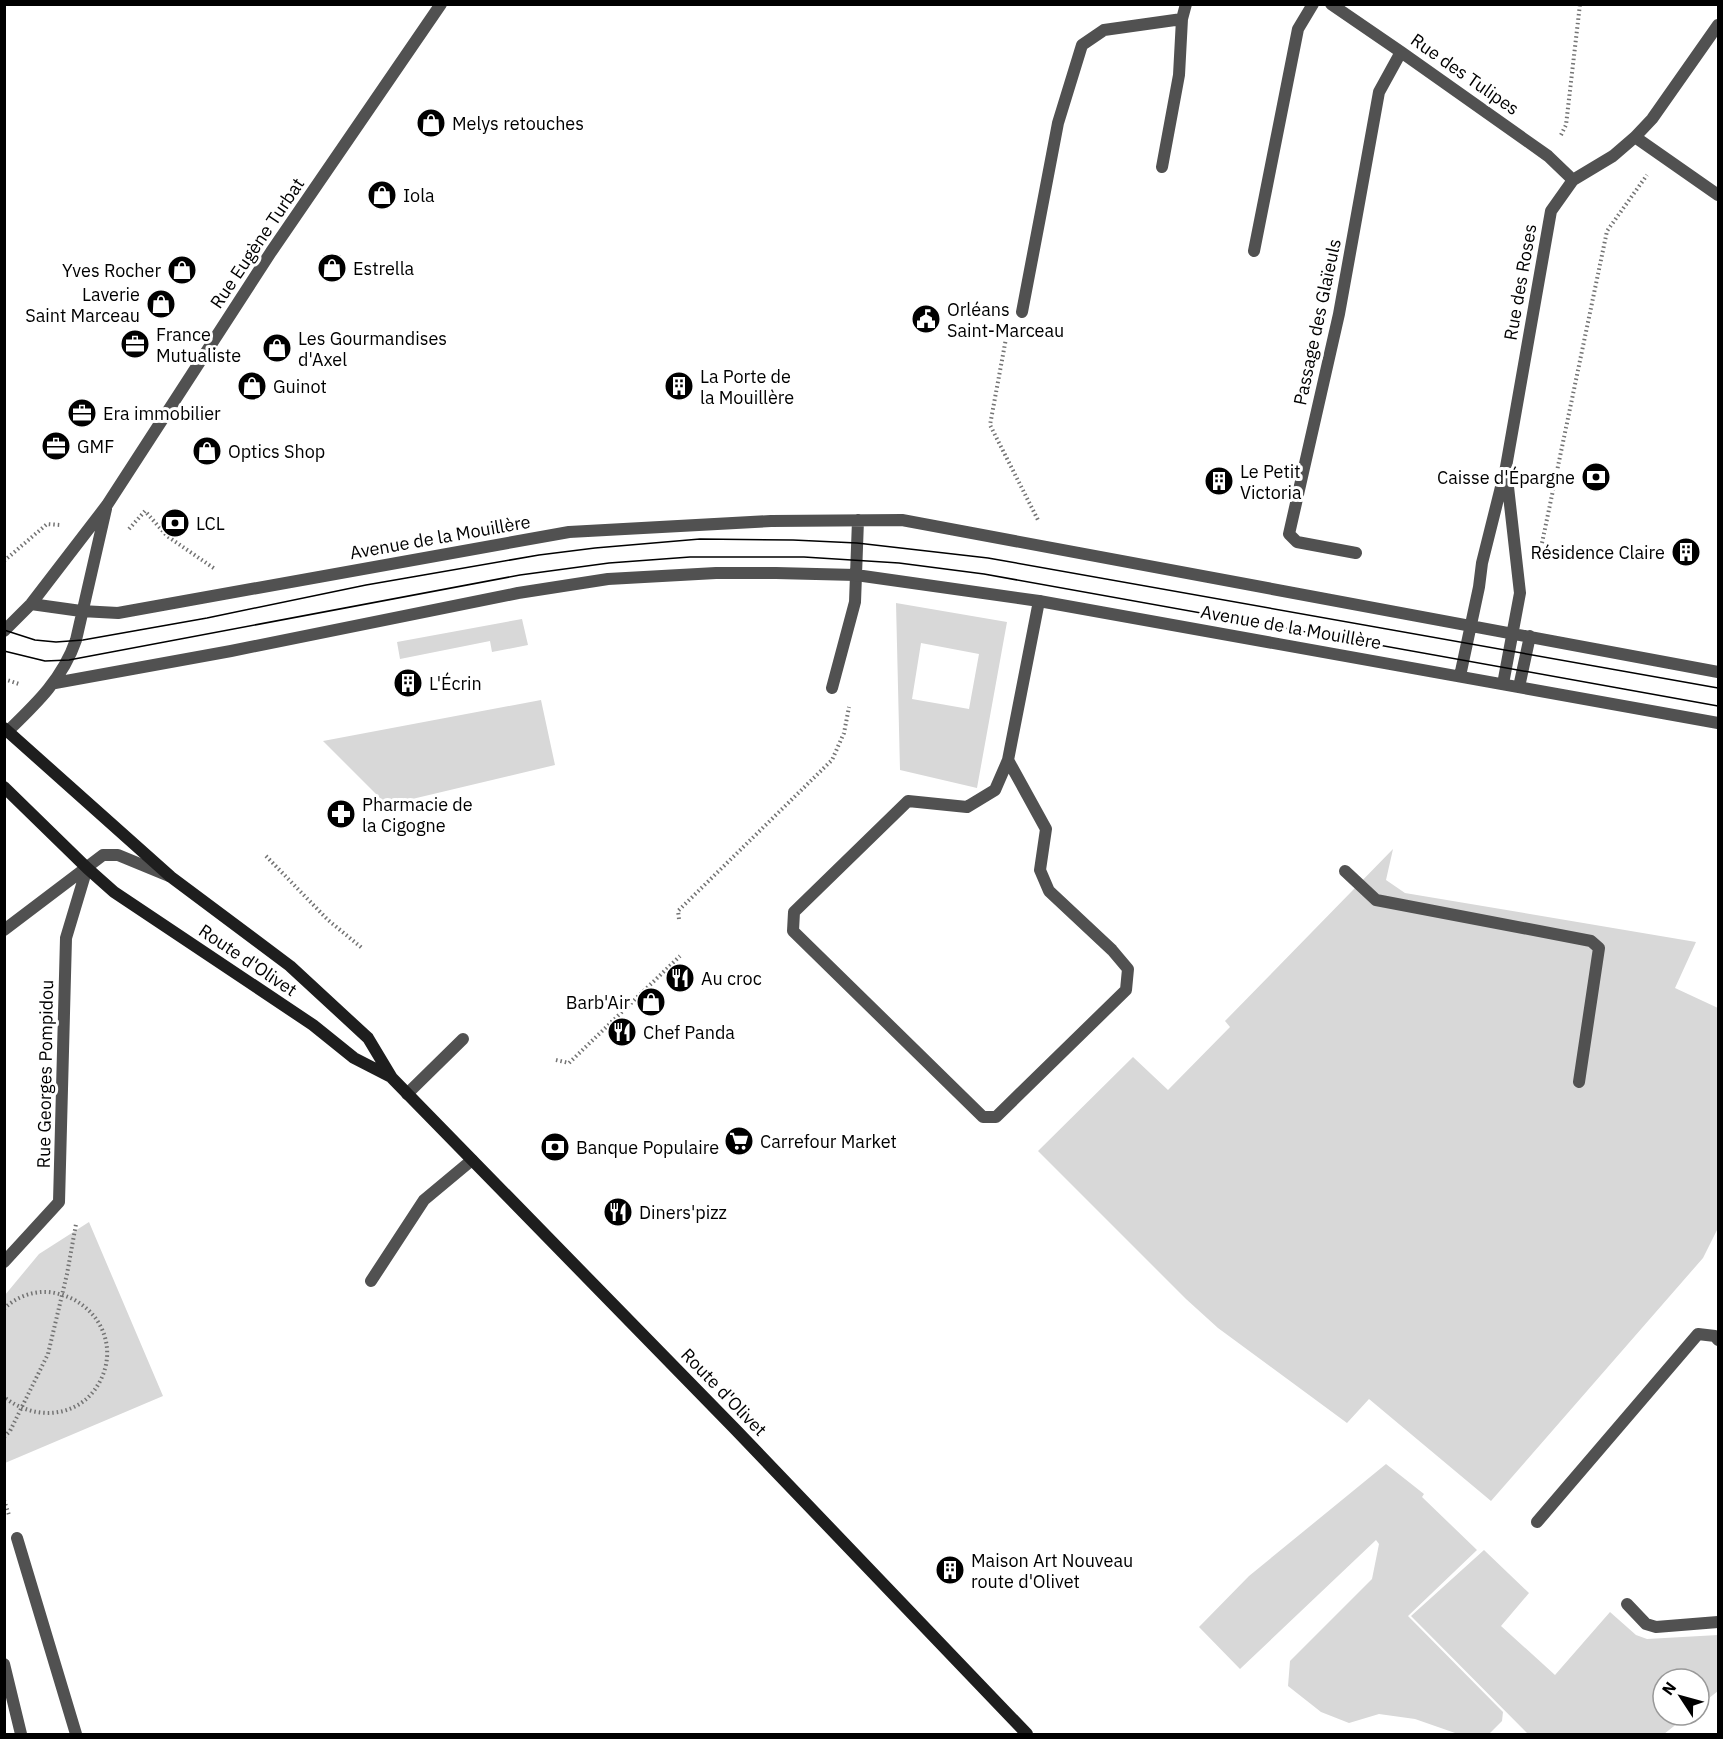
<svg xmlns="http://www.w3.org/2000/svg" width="1723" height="1739" viewBox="0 0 1723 1739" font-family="'IBM Plex Sans',sans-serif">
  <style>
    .green { fill: #d8d8d8; fill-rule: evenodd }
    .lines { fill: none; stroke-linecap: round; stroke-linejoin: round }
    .path { stroke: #737373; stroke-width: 4; stroke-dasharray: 1.5 3; stroke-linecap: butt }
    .lane { stroke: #515151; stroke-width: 12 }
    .street { stroke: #515151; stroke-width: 12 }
    .secondary { stroke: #1e1e1e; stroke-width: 12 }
    .tram { stroke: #000; stroke-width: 1.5 }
    .labels { text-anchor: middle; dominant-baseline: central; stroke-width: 6; stroke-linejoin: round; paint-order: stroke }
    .street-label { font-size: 18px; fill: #000; stroke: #fff }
    .poi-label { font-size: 18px; fill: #000; stroke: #fff; text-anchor: start }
  </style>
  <rect width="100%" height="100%" fill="#fff"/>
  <path class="green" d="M896,603L1007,622L977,788L900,770ZM921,643L979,654L969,709L912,699Z
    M522,619L528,645L492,652L490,641L400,659L397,642Z
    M541,700L555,765L387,805L323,741Z
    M1393,849L1386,880L1405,893L1696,942L1675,988L1718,1008V1228L1703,1258L1491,1501L1369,1399L1347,1423L1218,1328L1186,1299L1038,1151L1133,1057L1168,1090L1230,1027L1225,1021Z
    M89,1222L163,1396L5,1463V1295L39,1254Z
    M1386,1464L1424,1494L1422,1497L1477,1550L1408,1616L1503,1712L1502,1721L1489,1734H1458L1415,1719L1379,1714L1349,1723L1321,1712L1288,1686L1290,1661L1372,1579L1379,1544L1376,1540L1240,1669L1199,1627L1249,1576Z
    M1484,1550L1529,1593L1501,1626L1555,1675L1610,1612L1636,1635L1647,1639L1718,1635V1691L1699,1706V1679H1663V1715H1688L1664,1734H1528L1411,1616Z"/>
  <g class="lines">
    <path class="path" d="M1561,135L1566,125L1580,4
      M1007,333L990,425L1038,520
      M129,529L145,511L167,536L215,569
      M1542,543L1607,231L1647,175
      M4,561L47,524L60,525
      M4,679L19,684
      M266,856L328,920L362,948
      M679,919L678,911L832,760L844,733L849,707
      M556,1060L569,1063L680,956
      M4,1309C16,1296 38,1289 55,1293C96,1301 121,1344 99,1383C79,1419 34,1421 4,1397
      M4,1437L10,1431L48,1354L67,1274L76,1224
      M4,1500L9,1515"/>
    <path class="lane" d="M1162,167L1179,75L1182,19L1186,4
      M1254,251L1298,29L1313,4
      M1022,312L1058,123L1082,45L1104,30L1182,19
      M832,688L855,602L856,575
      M1008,760L1046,829L1040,870L1049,891L1112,950L1128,969L1126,990L996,1117H983L793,931L794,912L908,801L967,807L995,790L1008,760L1039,601
      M1345,871L1376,900L1591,941L1599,948L1579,1082
      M407,1094L463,1039
      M371,1281L424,1200L472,1160
      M1537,1522L1698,1334L1715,1336L1718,1340
      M1627,1604L1646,1624L1656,1627L1718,1622"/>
    <path class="street" d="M1331,4L1401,52L1548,156L1573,180
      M1635,137L1718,195
      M1356,553L1297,542L1289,534L1339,314L1379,92L1401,52
      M856,575L858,520
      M31,604L81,611L118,613L569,532L771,521L902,520L1718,672
      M4,631L31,604L107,505L271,252L441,4
      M1460,676L1479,587L1482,563L1506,467L1551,211L1573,180L1613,156L1635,137L1652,119L1718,25
      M55,683L231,651L518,593L608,579L716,573H776L856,575L1039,601L1718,723
      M1503,684L1520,593L1507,478
      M1519,687L1530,636
      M4,731L9,730C37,703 63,678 76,640L106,509
      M4,930L103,855H118L169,876
      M4,1262L59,1202L66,938L87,868
      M17,1538L76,1734
      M4,1664L21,1734"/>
    <path class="secondary" d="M4,728L171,877L290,966L368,1038L392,1078L735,1429L1027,1734
      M4,787L87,868L114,892L313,1025L354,1058L391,1077"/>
    <path class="tram" d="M4,630L35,640L56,642L83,640L207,618L366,585L539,555L595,548L700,539L793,540L857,543L988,558L1718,688
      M4,651L45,661L69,660L520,575L609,563L690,557H804L899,563L984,574L1718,706"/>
  </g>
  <defs>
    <g id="shop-disc" transform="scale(1.5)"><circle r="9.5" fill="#000" stroke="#fff"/><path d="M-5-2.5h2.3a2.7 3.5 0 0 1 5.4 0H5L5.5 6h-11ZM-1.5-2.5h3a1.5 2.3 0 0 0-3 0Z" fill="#fff"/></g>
    <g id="civic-disc" transform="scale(1.5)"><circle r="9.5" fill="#000" stroke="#fff"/><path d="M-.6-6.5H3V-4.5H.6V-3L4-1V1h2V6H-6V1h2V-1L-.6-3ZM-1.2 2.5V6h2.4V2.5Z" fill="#fff"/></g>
    <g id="office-disc" transform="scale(1.5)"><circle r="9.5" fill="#000" stroke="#fff"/><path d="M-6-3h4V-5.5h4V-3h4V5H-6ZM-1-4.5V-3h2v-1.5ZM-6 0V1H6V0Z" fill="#fff"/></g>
    <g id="building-disc" transform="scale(1.5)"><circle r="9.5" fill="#000" stroke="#fff"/><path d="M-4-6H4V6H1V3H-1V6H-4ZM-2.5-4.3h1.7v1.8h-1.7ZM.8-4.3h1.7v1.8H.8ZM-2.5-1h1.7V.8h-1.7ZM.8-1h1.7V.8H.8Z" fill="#fff"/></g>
    <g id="bank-disc" transform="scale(1.5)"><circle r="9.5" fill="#000" stroke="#fff"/><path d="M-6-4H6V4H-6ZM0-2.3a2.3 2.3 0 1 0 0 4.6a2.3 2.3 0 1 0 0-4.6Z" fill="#fff"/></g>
    <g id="pharmacy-disc" transform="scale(1.5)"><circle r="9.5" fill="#000" stroke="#fff"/><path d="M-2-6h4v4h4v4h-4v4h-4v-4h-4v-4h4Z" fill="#fff"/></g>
    <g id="restaurant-disc" transform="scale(1.5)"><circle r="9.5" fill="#000" stroke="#fff"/><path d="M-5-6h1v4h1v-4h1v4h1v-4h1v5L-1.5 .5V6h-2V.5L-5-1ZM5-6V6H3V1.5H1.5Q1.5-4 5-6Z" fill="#fff"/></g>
    <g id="supermarket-disc" transform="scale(1.5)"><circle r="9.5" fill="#000" stroke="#fff"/><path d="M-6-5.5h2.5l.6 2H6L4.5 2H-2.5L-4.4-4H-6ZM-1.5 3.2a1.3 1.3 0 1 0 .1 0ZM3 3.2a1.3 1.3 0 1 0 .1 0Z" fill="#fff"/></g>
  </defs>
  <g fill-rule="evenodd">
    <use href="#shop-disc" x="431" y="123"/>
    <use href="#shop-disc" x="382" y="195"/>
    <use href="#shop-disc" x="332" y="268"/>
    <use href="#shop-disc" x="182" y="270"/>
    <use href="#shop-disc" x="161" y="304"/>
    <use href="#civic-disc" x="926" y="319"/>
    <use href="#office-disc" x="135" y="344"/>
    <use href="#shop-disc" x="277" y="348"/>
    <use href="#shop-disc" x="252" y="386"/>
    <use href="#building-disc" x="679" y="386"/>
    <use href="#office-disc" x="82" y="413"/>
    <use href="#office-disc" x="56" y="446"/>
    <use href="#shop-disc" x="207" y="451"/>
    <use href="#bank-disc" x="1596" y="477"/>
    <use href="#building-disc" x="1219" y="481"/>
    <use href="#bank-disc" x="175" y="523"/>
    <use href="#building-disc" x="1686" y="552"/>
    <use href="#building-disc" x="408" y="683"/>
    <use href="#pharmacy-disc" x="341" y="814"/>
    <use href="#restaurant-disc" x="680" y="978"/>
    <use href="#shop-disc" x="651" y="1002"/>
    <use href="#restaurant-disc" x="622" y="1032"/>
    <use href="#supermarket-disc" x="739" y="1141"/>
    <use href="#bank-disc" x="555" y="1147"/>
    <use href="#restaurant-disc" x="618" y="1212"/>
    <use href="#building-disc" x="950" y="1570"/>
  </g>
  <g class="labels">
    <g class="street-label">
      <text transform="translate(1465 74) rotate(35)">Rue des Tulipes</text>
      <text transform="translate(257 243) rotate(-56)">Rue Eugène Turbat</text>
      <text transform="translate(1520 282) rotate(-80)">Rue des Roses</text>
      <text transform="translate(1317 322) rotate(-78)">Passage des Glaïeuls</text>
      <text transform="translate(440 537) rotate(-10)">Avenue de la Mouillère</text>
      <text transform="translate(1291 627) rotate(10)">Avenue de la Mouillère</text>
      <text transform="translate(248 960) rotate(34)">Route d'Olivet</text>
      <text transform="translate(45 1074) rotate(-89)">Rue Georges Pompidou</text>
      <text transform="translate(724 1392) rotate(46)">Route d'Olivet</text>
    </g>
    <g class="poi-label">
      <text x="452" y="123">Melys retouches</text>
      <text x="403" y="195">Iola</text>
      <text x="353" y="268">Estrella</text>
      <text x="161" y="270" text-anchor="end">Yves Rocher</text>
      <text x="140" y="294" text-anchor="end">Laverie<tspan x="140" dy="21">Saint Marceau</tspan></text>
      <text x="947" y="309">Orléans<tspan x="947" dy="21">Saint-Marceau</tspan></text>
      <text x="156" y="334">France<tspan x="156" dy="21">Mutualiste</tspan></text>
      <text x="298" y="338">Les Gourmandises<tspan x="298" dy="21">d'Axel</tspan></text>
      <text x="700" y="376">La Porte de<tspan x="700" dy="21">la Mouillère</tspan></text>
      <text x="273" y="386">Guinot</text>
      <text x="103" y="413">Era immobilier</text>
      <text x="77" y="446">GMF</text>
      <text x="228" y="451">Optics Shop</text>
      <text x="1240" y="471">Le Petit<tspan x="1240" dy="21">Victoria</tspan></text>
      <text x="1575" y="477" text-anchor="end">Caisse d'Épargne</text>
      <text x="196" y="523">LCL</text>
      <text x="1665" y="552" text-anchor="end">Résidence Claire</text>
      <text x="429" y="683">L'Écrin</text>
      <text x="362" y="804">Pharmacie de<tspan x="362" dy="21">la Cigogne</tspan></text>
      <text x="701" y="978">Au croc</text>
      <text x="630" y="1002" text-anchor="end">Barb'Air</text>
      <text x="643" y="1032">Chef Panda</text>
      <text x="760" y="1141">Carrefour Market</text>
      <text x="576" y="1147">Banque Populaire</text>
      <text x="639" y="1212">Diners'pizz</text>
      <text x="971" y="1560">Maison Art Nouveau<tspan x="971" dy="21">route d'Olivet</tspan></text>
    </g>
  </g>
  <rect width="1723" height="1739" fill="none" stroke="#000000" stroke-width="12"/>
  <g transform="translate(1681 1697) rotate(306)"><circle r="28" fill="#ffffff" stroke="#999999" stroke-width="1.5"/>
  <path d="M0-4.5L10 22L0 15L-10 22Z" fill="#000000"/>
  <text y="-9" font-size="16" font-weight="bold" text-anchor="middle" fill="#000000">N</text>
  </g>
</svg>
